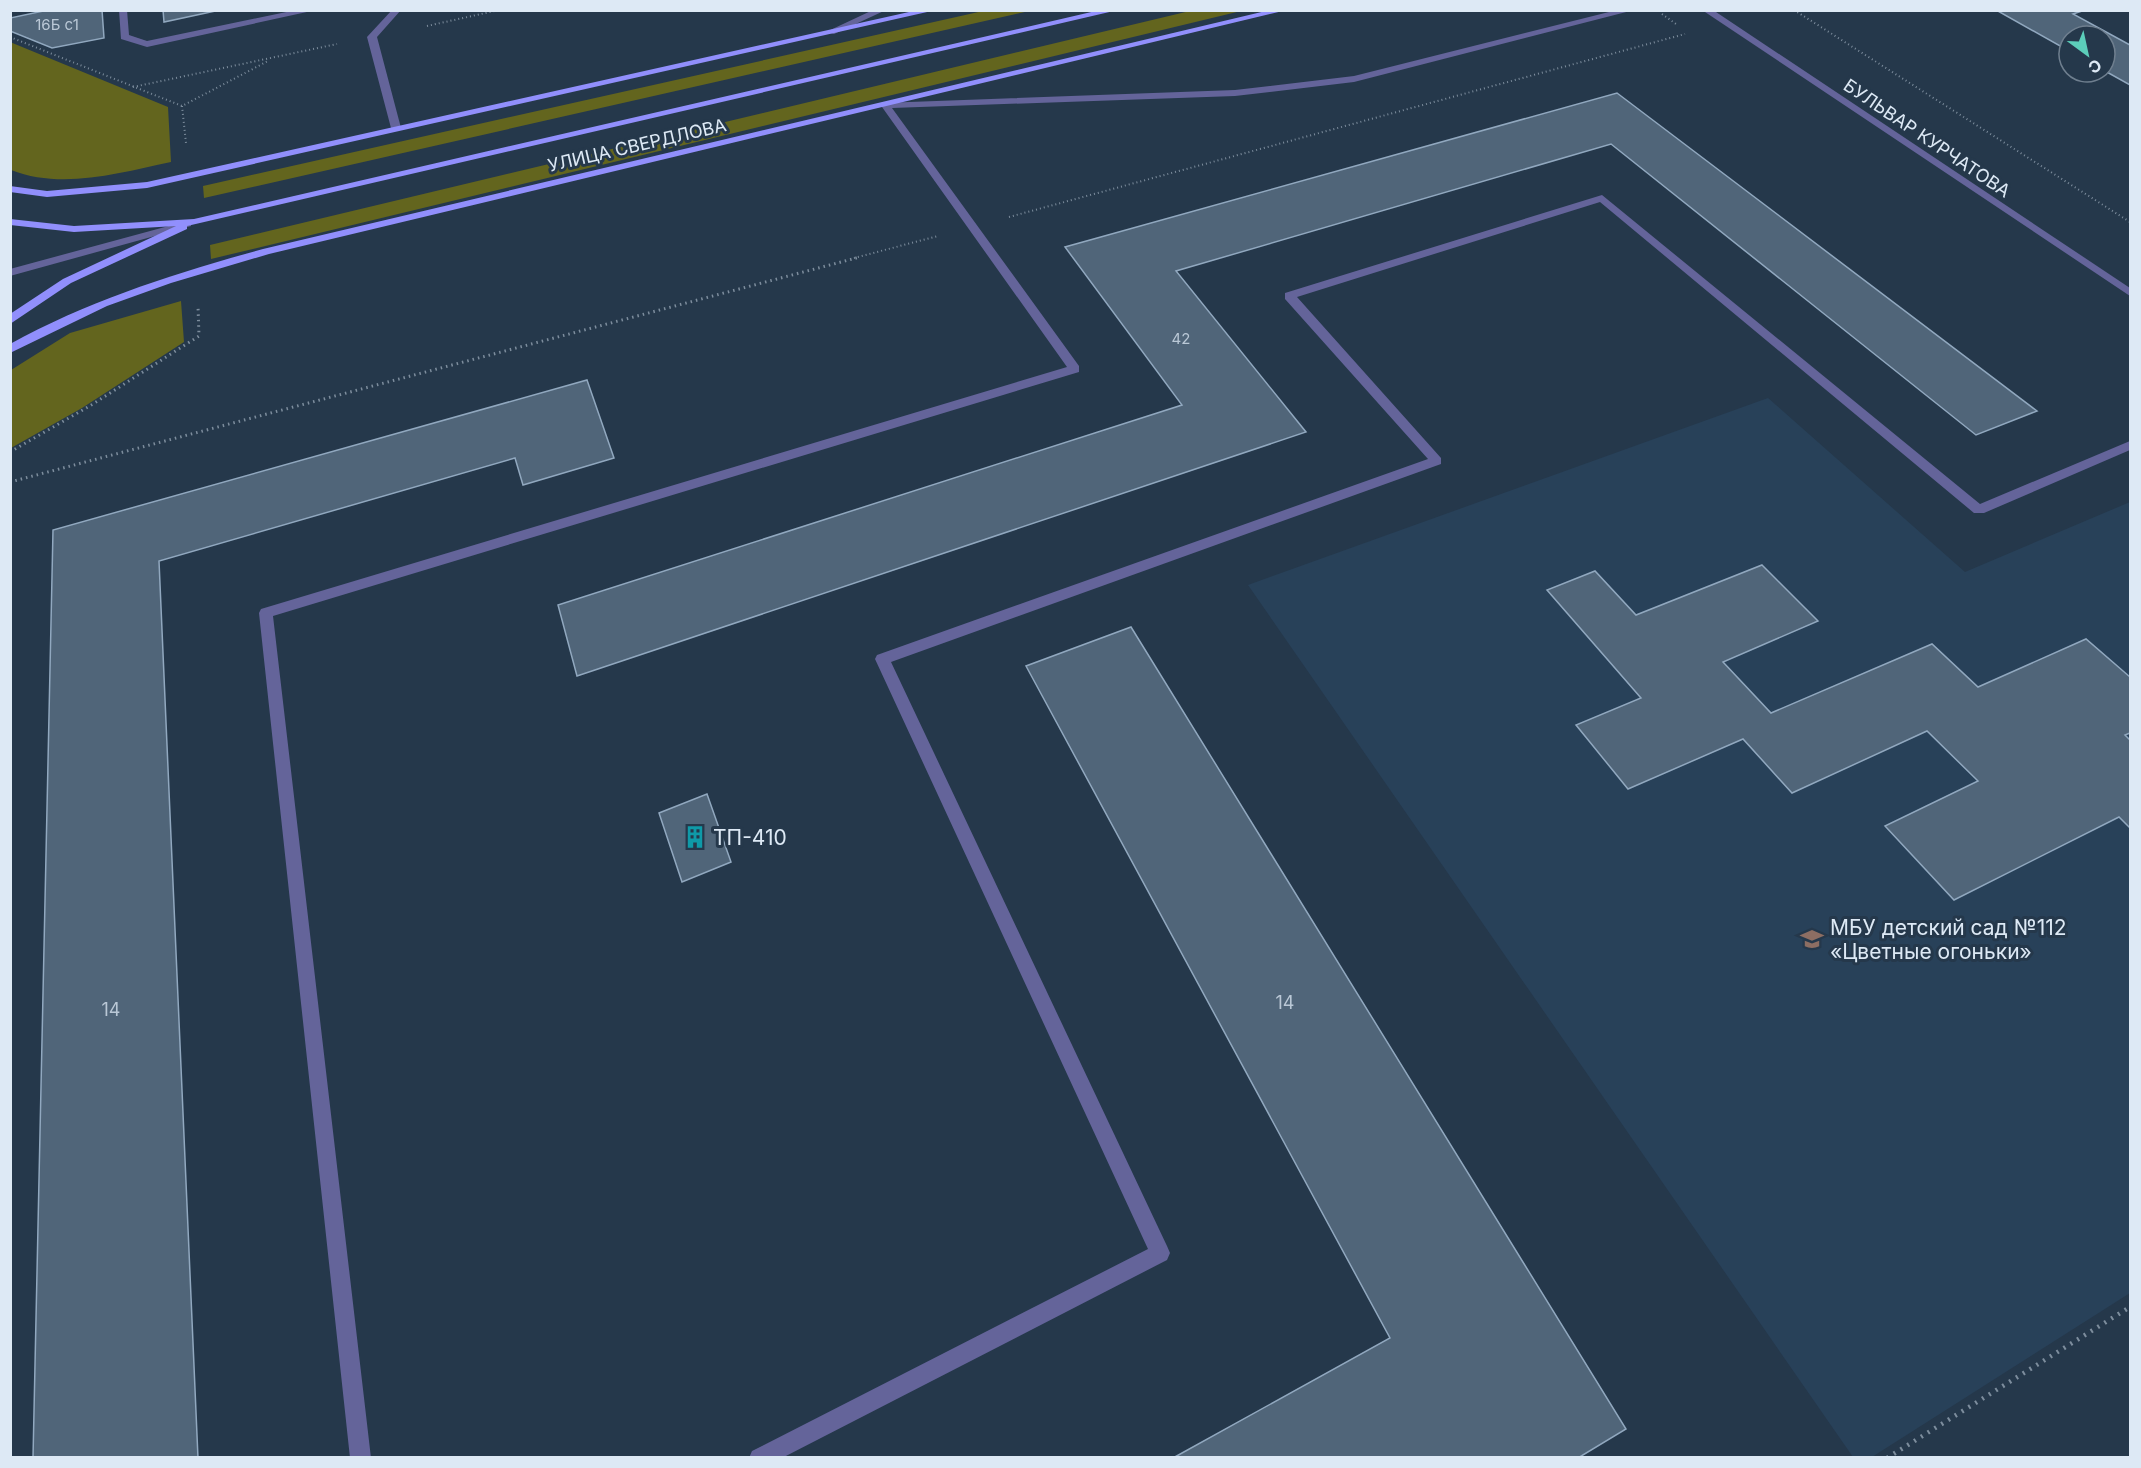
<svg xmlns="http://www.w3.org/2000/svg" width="2141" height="1468" viewBox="0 0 2141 1468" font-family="Inter,sans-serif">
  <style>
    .built { fill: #284159 }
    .green { fill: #63651e }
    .building { fill: #506579; stroke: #91a8bf; stroke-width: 1.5 }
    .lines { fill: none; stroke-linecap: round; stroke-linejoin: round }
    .path-far2 { stroke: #7d8d9d; stroke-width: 2; stroke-dasharray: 1 3; stroke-linecap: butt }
    .path-far1 { stroke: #7d8d9d; stroke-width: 3; stroke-dasharray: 1.5 4; stroke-linecap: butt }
    .path { stroke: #7d8d9d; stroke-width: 4.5; stroke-dasharray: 2 6; stroke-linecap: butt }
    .minor { fill: #64649a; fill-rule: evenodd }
    .major { fill: #918ffc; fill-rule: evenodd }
    .labels { text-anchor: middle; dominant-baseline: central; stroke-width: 6; stroke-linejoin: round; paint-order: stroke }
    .far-number-label { font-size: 15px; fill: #bac8d6 }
    .far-street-label { font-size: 18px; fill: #dde9f5; stroke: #25384b }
    .number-label { font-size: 18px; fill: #bac8d6 }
    .poi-label { font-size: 21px; fill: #dde9f5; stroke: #25384b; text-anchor: start }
  </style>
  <rect width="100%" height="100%" fill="#25384b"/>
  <path class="built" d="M1768,398L1965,572L2130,502V1293L1872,1457H1853L1248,585Z"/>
  <path class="green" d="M1194,10L1241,11L211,259L210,245Z
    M983,11H1029L204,198L203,186Z
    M10,42L168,107L171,162C119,173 62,190 11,170Z
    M181,301L184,342L82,408L11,448V370L70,333Z"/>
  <path class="building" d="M48,10H102L104,38L52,48L10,31V18Z
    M163,10H220L164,22Z
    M1996,10H2085L2073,14L2130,45V85L2105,71V36H2069V51Z
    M1617,93L2037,411L1976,435L1611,144L1176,271L1306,432L577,676L558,605L1182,405L1065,247Z
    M587,380L614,458L523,485L515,458L159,561L198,1458H33L53,530Z
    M1762,565L1818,621L1723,662L1771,713L1932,644L1978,687L2086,639L2130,677V733L2125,735L2130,740V828L2119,817L1954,900L1885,826L1978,781L1927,731L1792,793L1743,739L1628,789L1576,725L1641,698L1547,590L1595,571L1636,615Z
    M1131,627L1626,1429L1578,1458H1173L1390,1338L1026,666Z
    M707,794L731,862L682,882L659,813Z"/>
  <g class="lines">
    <path class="path-far2" d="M1794,10L2130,222
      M1662,14L1676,24
      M427,26L499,10
      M10,37L182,106L268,61
      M133,87L337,44
      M182,106L186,143
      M1009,217L1685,34
      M854,258L938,236"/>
    <path class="path-far1" d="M10,452L93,404L199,336L198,306
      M10,482L860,257"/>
    <path class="path" d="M1887,1458L2130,1307"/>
    <path class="minor" d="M119,10H127L129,35L147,41L296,10H316L147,47L121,39Z
      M392,10H401L377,37L401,128L396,131L391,128L367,37Z
      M873,10H886L834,34L826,32Z
      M1617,10H1634L1354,82L1235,96L892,108L1079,366V372L273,616L371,1458H350L259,613L261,609L1067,367L882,107V103L1235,90L1354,76Z
      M1702,10H1713L2130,288V296Z
      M1602,195L1980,504L2130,441V450L1984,513H1974L1600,202L1297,297L1441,458V464L891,662L1167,1246L1170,1253L1167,1260L782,1458H749L752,1451L1148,1249L875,659L877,655L1428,459L1285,299V293Z
      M187,221L191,222V226L10,276V269Z"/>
    <path class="major" d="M918,10H936L147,188L47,197L10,192V186L47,191L147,182Z
      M1100,10H1118L187,226V229L71,283L10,324V314L63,279L176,226L74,232L10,225V219L74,226L194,219Z
      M1270,10H1287L269,254L171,283L107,306L10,353V344C90,300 176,273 263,249Z"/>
  </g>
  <defs>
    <g id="building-bare" transform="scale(1.8)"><path d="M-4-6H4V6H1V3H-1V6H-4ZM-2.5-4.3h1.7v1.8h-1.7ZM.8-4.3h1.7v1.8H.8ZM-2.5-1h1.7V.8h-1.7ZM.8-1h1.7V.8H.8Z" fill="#0f9aa8" stroke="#25384b" stroke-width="2.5" paint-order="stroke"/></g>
    <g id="school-bare" transform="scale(1.8)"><path d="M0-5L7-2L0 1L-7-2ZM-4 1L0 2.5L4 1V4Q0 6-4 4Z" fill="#8d6e63" stroke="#25384b" stroke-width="2.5" paint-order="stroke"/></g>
  </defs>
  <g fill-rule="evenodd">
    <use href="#building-bare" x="695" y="837"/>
    <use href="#school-bare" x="1812" y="939"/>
  </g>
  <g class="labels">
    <g class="far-number-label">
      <text x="57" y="24">16Б с1</text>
      <text x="1181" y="338">42</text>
    </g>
    <g class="far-street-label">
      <text transform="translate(1927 138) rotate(34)">БУЛЬВАР КУРЧАТОВА</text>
      <text transform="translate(637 145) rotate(-13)">УЛИЦА СВЕРДЛОВА</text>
    </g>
    <g class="number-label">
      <text x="1285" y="1002">14</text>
      <text x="111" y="1009">14</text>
    </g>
    <g class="poi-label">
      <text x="713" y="837">ТП-410</text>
      <text x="1830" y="927">МБУ детский сад №112<tspan x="1830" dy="24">«Цветные огоньки»</tspan></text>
    </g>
  </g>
  <rect width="2141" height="1468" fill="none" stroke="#dde9f5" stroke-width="24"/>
  <g transform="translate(2087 54) rotate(147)"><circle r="28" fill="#25384b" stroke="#6f7f8f" stroke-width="1.5"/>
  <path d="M0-4.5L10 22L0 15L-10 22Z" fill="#5cceba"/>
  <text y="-9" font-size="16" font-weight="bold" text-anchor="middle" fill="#dde9f5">С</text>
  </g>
</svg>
